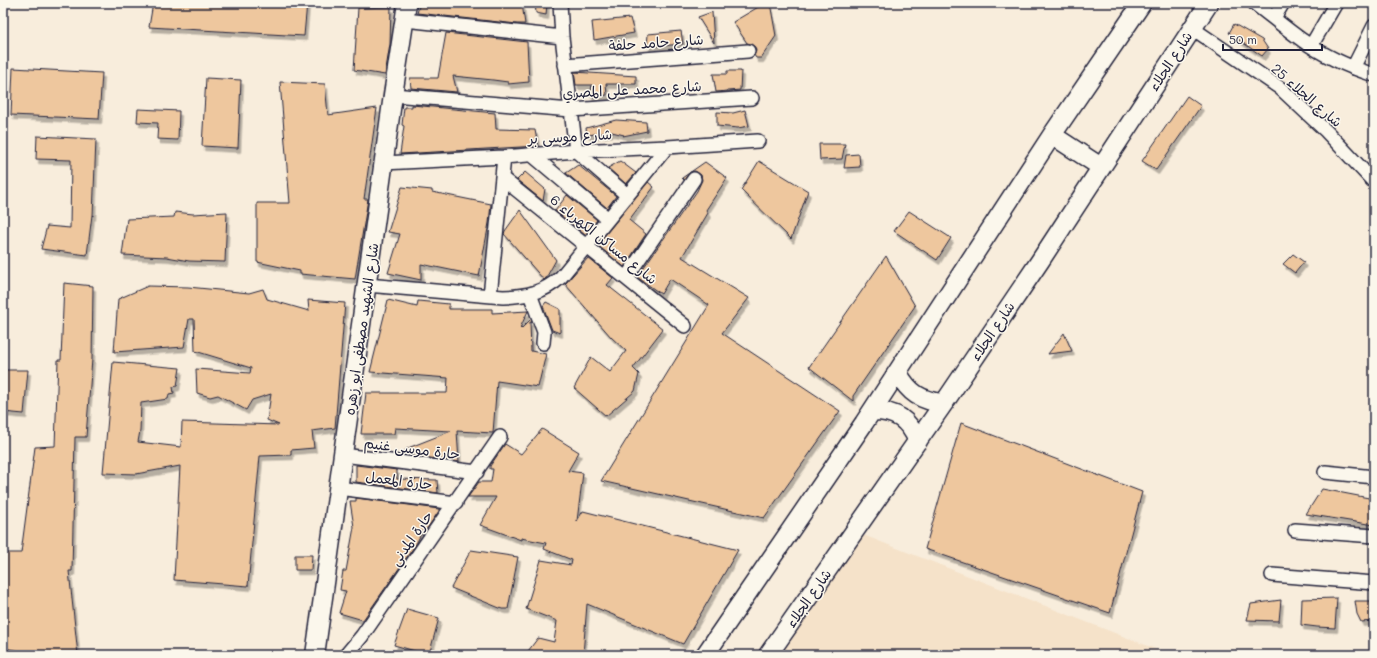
<svg xmlns="http://www.w3.org/2000/svg" width="1377" height="658" viewBox="0 0 1377 658" font-family="Mali,'Playpen Sans Arabic',sans-serif">
  <style>
    .built { fill: #f5e2c9 }
    .building { fill: #eec79e; stroke: #22223b; filter: url(#shadow) }
    .lines { fill: none; stroke-linecap: round; stroke-linejoin: round }
    .street-casing { stroke: #22223b; stroke-width: 16 }
    .secondary-casing { stroke: #22223b; stroke-width: 21 }
    .street { stroke: #fbf7ec; stroke-width: 13 }
    .secondary { stroke: #fbf7ec; stroke-width: 18 }
    .labels { text-anchor: middle; dominant-baseline: central; stroke-width: 3; stroke-linejoin: round; paint-order: stroke }
    .street-label { font-size: 14px; fill: #22223b; stroke: #fbf7ec }
  </style>
  <defs>
    <filter id="shadow"><feDropShadow dx="2.5" dy="4.5" stdDeviation="0" flood-color="#0004"/></filter>
  </defs>
  <rect width="100%" height="100%" fill="#f8eddc"/>
  <filter id="ink" filterUnits="userSpaceOnUse"><feTurbulence type="fractalNoise" baseFrequency=".025" numOctaves="2"/><feDisplacementMap in="SourceGraphic" scale="8" xChannelSelector="R" yChannelSelector="G"/><feConvolveMatrix kernelMatrix="1 2 1 2 8 2 1 2 1" color-interpolation-filters="sRGB"/></filter>
  <g filter="url(#ink)">
    <path class="built" d="M853,531L1171,655H810L772,647Z"/>
    <path class="building" d="M153,3H307L304,36L149,27Z
      M420,3H517L522,4L525,24H517L417,13Z
      M535,3H547L546,15L536,13Z
      M765,3H770L776,36L761,58H756L754,55L756,51L755,47L751,44L747,43L733,22Z
      M391,7L390,44L385,75L354,70L358,8Z
      M712,12L714,43L698,17Z
      M630,18L634,33L594,40L592,22Z
      M1234,24L1262,40L1268,49L1262,56L1229,33Z
      M681,31L683,44L647,47L648,34Z
      M446,33L527,42L529,82L508,84V82L493,80L453,76L457,92L411,88L410,78H438Z
      M13,68L102,73L99,119L11,115Z
      M727,71H741L740,90L716,92L713,74H727Z
      M574,72L636,76V84H606L607,95L590,97L592,85H576Z
      M206,78L241,80L238,148L202,146Z
      M280,82L325,84L328,115L377,108L364,199H368L355,279L300,274V271L257,262V203H290Z
      M1187,96L1201,106L1156,170L1142,161Z
      M412,105L495,113L496,129L535,130L538,146L400,154L404,126L402,125L404,107H412Z
      M138,109L179,111L178,140L157,139L158,123L137,122Z
      M745,110L749,126L738,128L717,126V112L733,113Z
      M616,120L646,122L647,131L623,136L624,135L612,132L587,135L586,128Z
      M37,136L96,139L93,216L92,215L87,255L41,249L47,226L70,228L71,160L36,159Z
      M819,144H845L842,159L820,160Z
      M859,154L860,167L844,168L846,155Z
      M620,161L636,173L626,184L608,168Z
      M759,161L808,191L791,239L741,190Z
      M705,162L727,178L706,210L708,213L682,257L749,298L722,333L840,411L764,518L601,481L709,305L670,279L661,294L637,277L697,191L702,180L701,175L695,171L690,172L684,180L682,178Z
      M578,165L616,196L607,208L566,173Z
      M525,172L545,189L543,201L517,180Z
      M648,182L654,187L629,220L646,234L624,267L597,245Z
      M402,187L432,190V192L491,204L489,223L479,276L421,264V280L388,273L400,234L388,232Z
      M567,195L597,220L585,235L555,211Z
      M520,210L556,260L546,278L544,280L504,234L505,231Z
      M909,211L951,238L937,260L894,231Z
      M175,212L193,214L227,212L225,262L189,261L167,257L122,255L127,219L174,217Z
      M1293,254L1304,262L1295,273L1283,264Z
      M886,256L915,306L853,396V401L809,367Z
      M588,258L613,278L607,285L663,329L633,368L639,374L635,391L606,416L574,388L591,357L610,372L626,351L611,337L565,284Z
      M64,283L93,286L92,359L86,437H75L72,571H69L78,655H53L39,651V654L3,648V553H21L35,447L55,446L58,360H61Z
      M148,286L188,287L249,293L263,289L267,299L309,311L308,300L345,303L335,428L312,431L314,448L291,450V455L260,456L248,586L174,580L180,466L136,474L103,473L113,362L180,368L177,386L173,387L174,393L169,394L168,399L141,403L140,431L138,442L181,447L182,422L279,425L267,420L271,394L252,400L246,410L218,395L210,397L197,393L196,369L250,373L251,368L195,351L194,319H189L184,347L114,352L118,299Z
      M388,300L417,307L418,301L449,304V309H492V313L528,311L520,328L521,329L531,319L532,323L530,322L531,351L546,354L538,387L497,381L493,433L457,431L459,462L401,454L408,448L451,431L395,428L394,434H361L366,393H447L448,378L370,372Z
      M546,302L560,309V333L552,330L543,306Z
      M1064,333L1072,351L1048,354Z
      M3,370H28L24,414L3,412Z
      M961,423L1142,492L1110,613L925,549Z
      M542,429L579,452L568,471L583,473L577,521L583,511L738,550L683,644L587,604L583,655H525L538,638L554,642L557,621L526,609L541,560L571,565L572,560L544,549L546,543L521,538V540L480,525L496,497H468L479,482H491L493,469H490V466L505,444L521,454Z
      M356,465L397,470V479L437,480L438,493L356,482Z
      M1322,489L1374,499V525L1306,514Z
      M356,498L439,509V511L426,530H423L416,544L363,620L339,613L346,591L340,590L343,571H346L354,527L350,501H356Z
      M471,550L518,557L508,609H502L451,588Z
      M295,555H312L311,570H295Z
      M1337,598L1335,628L1317,627L1301,625L1302,599Z
      M1281,600L1279,621L1247,620L1251,604Z
      M1355,601H1374V621L1361,622L1357,614Z
      M407,609L439,618L429,655L394,645Z"/>
    <g class="lines">
      <g class="street-casing">
        <path id="street" d="M560,3L562,37L576,151L627,195
          M1254,3C1270,15 1286,29 1302,40C1324,56 1349,67 1374,75
          M1274,18L1283,3
          M405,20L562,37
          M1192,28L1280,88L1326,131L1374,182
          M1311,46L1336,3
          M565,65L748,51
          M1353,68L1374,26
          M393,95L571,110L752,98
          M531,154L608,219
          M383,163L504,157L576,151L667,147L758,141
          M502,178L685,326
          M626,278L694,179
          M367,285L503,297C527,296 543,293 561,277L667,147
          M530,294L544,332L543,343
          M490,296L504,157
          M343,455L477,472
          M1325,472L1374,477
          M338,488L456,503
          M1295,530L1374,536
          M1272,575L1374,583
          M346,655L362,636L500,437"/>
      </g>
      <g class="secondary-casing">
        <path id="secondary" d="M1052,135L1101,167
          M898,373C909,393 921,401 944,403
          M873,411C896,411 908,419 918,441
          M315,655L393,95L407,3
          M705,655L864,423L1052,135L1142,3
          M768,655L944,403L1040,261L1209,3"/>
      </g>
      <use href="#street" class="street"/>
      <use href="#secondary" class="secondary"/>
    </g>
  </g>
  <g class="labels">
    <g class="street-label">
      <text transform="translate(656 42) rotate(-4)">شارع حامد حلفة</text>
      <text transform="translate(1170 61) rotate(-57)">شارع الجلاء</text>
      <text transform="translate(632 89) rotate(-3)">شارع محمد على المصري</text>
      <text transform="translate(1307 95) rotate(41)">شارع الجلاء 25</text>
      <text transform="translate(570 136) rotate(-3)">شارع موسى بر</text>
      <text transform="translate(604 239) rotate(39)">شارع مساكن الكهرباء 6</text>
      <text transform="translate(361 329) rotate(-82)">شارع الشهيد مصطفى ابو زهره</text>
      <text transform="translate(992 331) rotate(-56)">شارع الجلاء</text>
      <text transform="translate(412 448) rotate(7)">حارة موسى غنيم</text>
      <text transform="translate(399 480) rotate(7)">حارة المعمل</text>
      <text transform="translate(411 538) rotate(-55)">حارة المدني</text>
      <text transform="translate(808 598) rotate(-55)">شارع الجلاء</text>
    </g>
  </g>
  <rect width="1377" height="658" fill="none" stroke="#fbf7ec" stroke-width="16"/>
  <rect x="8" y="8" width="1361" height="642" fill="none" stroke="#22223b" stroke-width="1.5" filter="url(#ink)"/>
  <path d="M1223 44v6h99v-6" fill="none" stroke="#22223b" stroke-width="2"/>
  <text x="1229" y="44" font-size="12" fill="#22223b" stroke="#fbf7ec" stroke-width="3" paint-order="stroke">50 m</text>
</svg>
